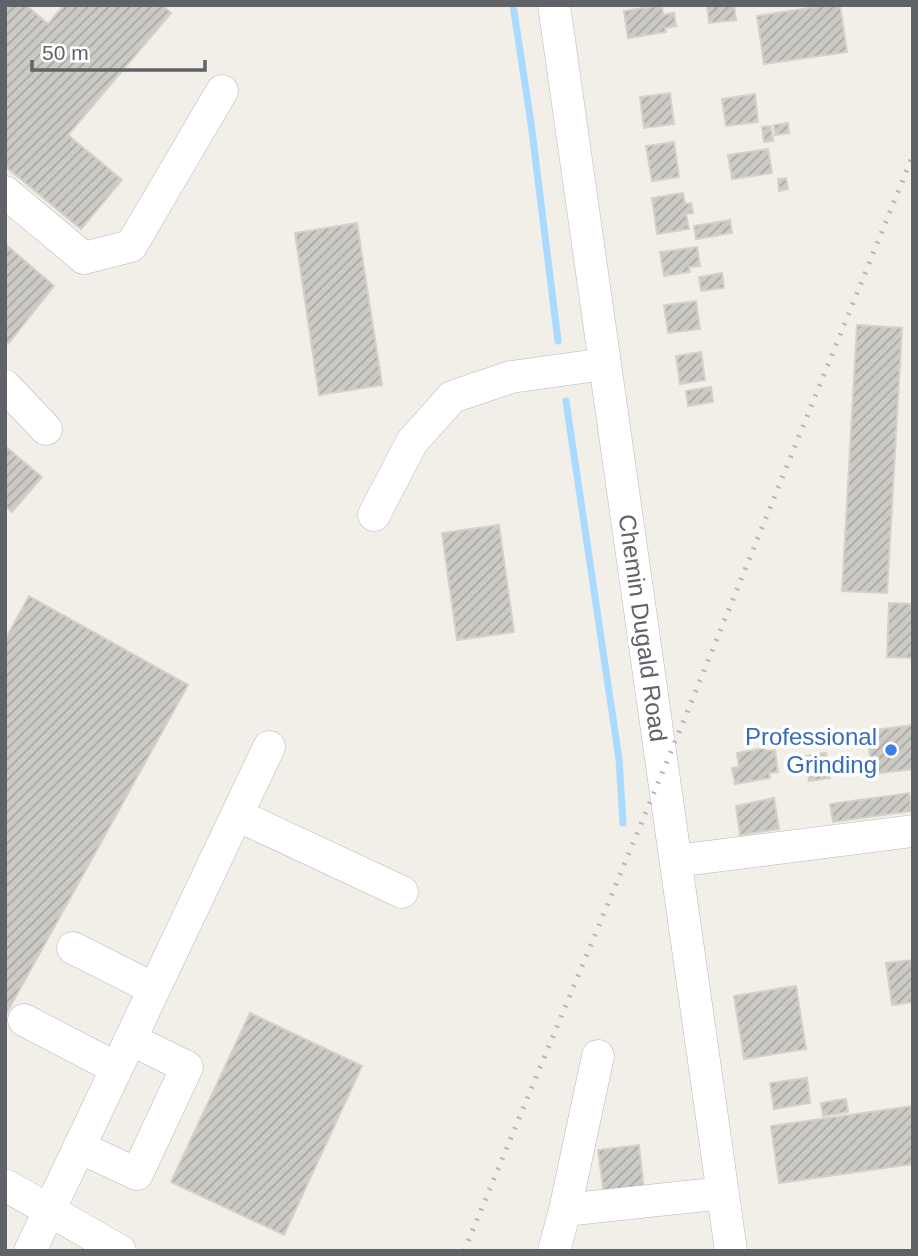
<svg xmlns="http://www.w3.org/2000/svg" width="918" height="1256" viewBox="0 0 918 1256" font-family="Helvetica,sans-serif">
  <style>
    .lines { fill: none; stroke-linecap: round; stroke-linejoin: round }
    .stream { stroke: #aadaff; stroke-width: 7 }
    .building { fill: url(#building-hatch); stroke: #d6d1c6; stroke-width: 2 }
    .minor-casing { stroke: #b5b8bc; stroke-width: 33 }
    .minor { stroke: #fff; stroke-width: 32 }
    .rail { stroke: #b6b7b8; stroke-width: 5; stroke-dasharray: 2 9; stroke-linecap: butt }
    .shop-dot { fill: #3f7fe0; stroke: #fff; stroke-width: 2.5 }
    .labels { text-anchor: middle; dominant-baseline: central; stroke-width: 7; stroke-linejoin: round; paint-order: stroke }
    .street-label { font-size: 24px; fill: #5f6368; stroke: #fff }
    .shop-label { font-size: 24px; fill: #366cbe; stroke: #fff; text-anchor: end }
  </style>
  <defs>
    <pattern id="building-hatch" width="6" height="6" patternUnits="userSpaceOnUse" patternTransform="scale(1.75)"><rect width="6" height="6" fill="#cccac5"/><path d="M-1 1l2-2M0 6l6-6M5 7l2-2" fill="none" stroke="#a9a8a4"/></pattern>
  </defs>
  <rect width="100%" height="100%" fill="#f1efe8"/>
  <g class="lines">
    <path class="stream" d="M513,5L531,123L558,341
      M566,401L619,759L623,823"/>
  </g>
  <path class="building" d="M5,5H26L48,24L64,5H162L171,13L68,135L122,180L81,229L5,166Z
    M662,5L663,15L674,13L676,26L665,28L666,32L628,38L624,11Z
    M707,5H734L736,20L709,23Z
    M828,5H840L847,52L764,64L757,16Z
    M670,93L674,124L644,128L640,97Z
    M755,94L758,122L726,126L722,99Z
    M788,123L789,133L775,135L774,125Z
    M771,126L773,141L764,142L762,127Z
    M674,142L679,177L652,181L646,146Z
    M768,149L772,173L732,179L728,155Z
    M786,178L788,189L779,191L778,179Z
    M683,193L685,204L691,203L693,213L686,214L689,229L657,234L652,198Z
    M730,220L732,233L696,239L694,226Z
    M357,223L382,385L319,395L295,233Z
    M5,244L54,286L8,344L5,341Z
    M697,247L700,266L689,267L690,272L664,276L660,252Z
    M722,273L724,288L701,291L699,277Z
    M696,301L700,329L668,333L664,305Z
    M857,325L902,328L887,593L842,591Z
    M701,352L705,380L680,384L676,356Z
    M711,387L713,402L688,406L686,391Z
    M5,446L42,477L12,512L5,506Z
    M499,525L514,632L457,640L442,533Z
    M29,596L188,685L5,1016V640Z
    M889,603L913,604V658L887,657Z
    M913,725V769L872,774L867,731Z
    M765,748L766,751L775,750L778,772L769,773L770,778L735,784L732,768L739,767L737,753Z
    M826,753L830,778L809,781L805,756Z
    M909,793L912,811L833,822L830,804Z
    M774,798L779,829L740,835L736,806Z
    M913,960V1002L892,1005L886,963Z
    M796,986L806,1049L744,1059L734,996Z
    M250,1013L362,1066L284,1235L171,1182Z
    M807,1078L810,1103L774,1109L770,1083Z
    M846,1099L848,1112L823,1116L821,1103Z
    M913,1106V1164L779,1183L771,1126Z
    M639,1145L644,1191L604,1195L598,1150Z"/>
  <g class="lines">
    <g class="minor-casing">
      <path id="minor" d="M554,5L731,1251
        M5,192L84,258L131,246L222,91
        M5,386L46,429
        M374,515L412,442L452,397L511,377L605,364
        M237,815L402,892
        M676,861L913,831
        M73,948L154,989
        M24,1020L116,1068
        M79,1147L137,1174L187,1067L130,1039
        M5,1185L120,1251
        M565,1210L598,1056
        M30,1251L269,747
        M554,1251L565,1210L723,1193"/>
    </g>
    <use href="#minor" class="minor"/>
    <path class="rail" d="M464,1251L682,725L913,155"/>
  </g>
  <circle class="shop-dot" cx="891" cy="750" r="7"/>
  <g class="labels">
    <g class="street-label">
      <text transform="translate(643 628) rotate(82)">Chemin Dugald Road</text>
    </g>
    <g class="shop-label">
      <text x="877" y="736">Professional<tspan x="877" dy="28">Grinding</tspan></text>
    </g>
  </g>
  <rect width="918" height="1256" fill="none" stroke="#5f6368" stroke-width="14"/>
  <path d="M32 60v10h173v-10" fill="none" stroke="#5f6368" stroke-width="3.5"/>
  <text x="42" y="60" font-size="21" fill="#5f6368" stroke="#ffffff" stroke-width="5" paint-order="stroke">50 m</text>
</svg>
